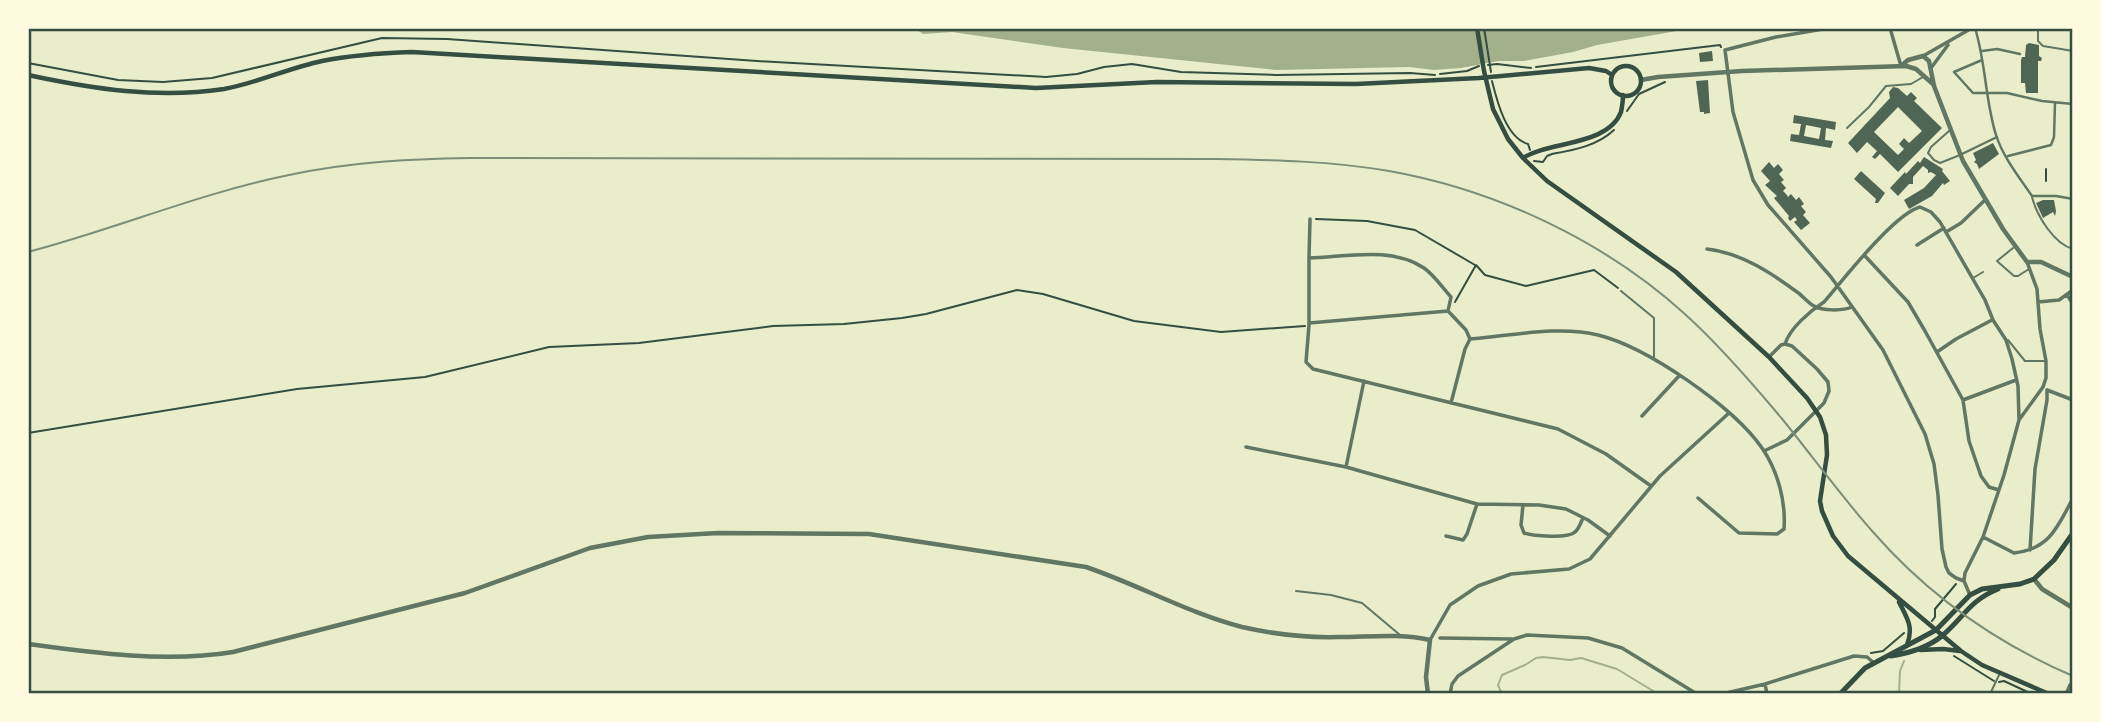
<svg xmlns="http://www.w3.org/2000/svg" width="2101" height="722" viewBox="0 0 2101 722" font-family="'Archivo Narrow',sans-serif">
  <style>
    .water { fill: #a3b18a }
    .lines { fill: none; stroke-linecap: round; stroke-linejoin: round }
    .stream { stroke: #a3b18a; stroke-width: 2 }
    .building { fill: #4f6655; fill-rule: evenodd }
    .path { stroke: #344e41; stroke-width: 2 }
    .service { stroke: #617663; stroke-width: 2 }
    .pedestrian { stroke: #617663; stroke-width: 2.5 }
    .minor { stroke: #617663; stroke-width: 3.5 }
    .tertiary { stroke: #617663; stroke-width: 4.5 }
    .secondary { stroke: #344e41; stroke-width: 4.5 }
    .primary { stroke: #344e41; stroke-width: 5 }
    .rail { stroke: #7c8e77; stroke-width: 2 }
    .neatline { fill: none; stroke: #344e41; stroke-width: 2.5 }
  </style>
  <rect width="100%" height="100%" fill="#e9edc9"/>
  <path class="water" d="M914,28H1694L1597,45L1573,52L1524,61H1498L1461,68L1434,70L1409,67L1276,70L1063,48L952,32L923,34Z"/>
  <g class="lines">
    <path class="stream" d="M1502,694L1498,685L1502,675L1525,665L1536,658L1543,657L1570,660L1581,658L1617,669L1658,694
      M1899,694L1900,671L1904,661"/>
  </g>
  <path class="building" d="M2029,43L2039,45V56L2042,58L2041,61H2038V93H2026L2025,83H2021V60L2022,57H2025L2026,45Z
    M1712,51L1713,61L1700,62L1699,53Z
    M1708,80L1710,113L1704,114V112H1700L1696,81Z
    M1893,87L1898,88L1907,96L1911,92L1917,98L1914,101L1942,128L1898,172L1880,154L1875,159L1872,157L1877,151L1867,142L1857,153L1848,143L1890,98L1889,92ZM1898,107L1922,131L1909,143L1904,138L1899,144L1904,149L1898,155L1874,132Z
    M1794,115L1836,122L1835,130L1826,128L1825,140L1833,141L1831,148L1790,141L1791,134L1799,135L1801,124L1793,123ZM1806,125L1821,128L1819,139L1804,136Z
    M1993,143L1999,154L1979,169L1977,164L1974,162L1976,160L1973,153Z
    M1924,157L1943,169L1942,171L1950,181L1944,185L1943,183L1932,196L1909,209L1904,200L1924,188L1936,175L1931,172L1928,173V170L1923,166L1913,177V184H1909L1898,196L1890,188L1905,172L1906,174L1918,161L1920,163Z
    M1769,162L1774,168L1778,164L1783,170L1779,174L1784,180L1781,182L1786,188L1783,191L1787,195L1788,197L1791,194L1796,200L1799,197L1804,204L1801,206L1806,212L1803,215L1810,223L1801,230L1794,222L1797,220L1795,217L1790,221L1788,218L1789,216L1774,198L1777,196L1765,185L1770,181L1761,171Z
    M1861,171L1885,193L1878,203H1875L1876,199L1854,179Z
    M2043,200H2054L2056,211L2055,216L2053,212L2043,218L2036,203Z"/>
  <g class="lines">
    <path class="path" d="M1484,28L1491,72
      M28,63L118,80L163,82L212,78L382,38L447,39L757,61L1046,77L1077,74L1104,67L1132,64L1181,72L1276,75L1410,73L1435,75
      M1488,65L1497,64L1531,68
      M1536,67L1720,45L1721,47
      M1440,74L1467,71L1479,66
      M1492,81C1497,101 1506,138 1528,144L1530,150
      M1627,111L1639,94L1665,82
      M1534,161L1543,162L1547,156L1552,154C1574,150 1597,146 1614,130
      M2046,181V169
      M1316,219L1367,221L1415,230L1475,265
      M1455,302L1476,265L1485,275L1526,286L1594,270L1618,288
      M28,433L297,389L425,377L549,347L639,343L773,326L844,324L902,318L926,314L1017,290L1043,294L1134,321L1221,332L1305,326
      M1932,621L1935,617V609L1956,584
      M1871,653L1883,651L1904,633
      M1954,656L1994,681
      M1999,682L2004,681L2032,694"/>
    <path class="service" d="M2038,28V41L2043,46L2073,51
      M1847,128L1869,107L1886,86L1911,84L1923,77
      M1949,131L1931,147L1928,153L1934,160L1940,163L1960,155
      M2032,197C2037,216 2054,244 2073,249
      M2013,248L1997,261L2014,276H2018L2029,269
      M1973,278L1983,272
      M1621,291L1654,318V358
      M2008,340L2025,361H2045
      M1296,591L1331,595L1362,603L1400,635
      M1990,694L2000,673"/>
    <path class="pedestrian" d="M1975,28C1986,63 1985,100 1996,135C2003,157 2019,177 2032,196H2056L2073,199
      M1982,51L1997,49L2020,54
      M1982,60L1954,72L1973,93H2007L2042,101L2073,104
      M1962,154L1997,137
      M2008,156L2051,145L2054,137L2055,103"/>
    <path class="minor" d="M1829,28L1776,37L1725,50L1733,112L1753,180L1768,205L1831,277L1883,350L1925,434L1934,464L1938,495L1942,549L1946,567L1949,573L1956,578L1964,581
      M1890,28L1901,66
      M1923,56L1972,28
      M1931,68L1948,45
      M1946,232L1961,223L1985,200
      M1917,245L1944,228
      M1707,249C1741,253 1770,272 1797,292C1803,296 1808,303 1814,306C1822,311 1843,311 1852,307
      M1865,256L1908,302L1925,331L1963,400L1969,441L1981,476L1989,487L1999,490
      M1309,258L1310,219
      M2067,295L2073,304
      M2038,302L2059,300L2073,290
      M1448,311L1451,297C1442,287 1434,275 1424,268C1391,246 1346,257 1309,258V325L1306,362L1313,369L1558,429L1606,454L1651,486
      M1448,311L1466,330L1470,339C1510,336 1559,325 1598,335C1647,347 1734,407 1762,448C1778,471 1786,502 1784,529L1777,534L1739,533L1698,498
      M1309,323L1448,311
      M1937,352L1956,339L1992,320
      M1769,357L1781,345L1785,344C1790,328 1810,311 1824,302C1843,280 1894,214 1920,207L1931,212L1940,222L1985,300L1993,320L2006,340L2012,359L2018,386L2019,420
      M2047,390L2073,400
      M1963,400L2016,380
      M1451,403L1465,349L1470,339
      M1642,416L1679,376
      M1246,447L1346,467L1477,504L1539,505L1566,509L1588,520L1610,536
      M1764,451L1787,440L1824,403L1829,391L1828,382L1817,369L1792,346L1785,344
      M1346,467L1364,381
      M1523,505L1521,525L1524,533C1533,536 1568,539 1575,532C1579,529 1581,522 1583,518
      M1446,536L1463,540L1467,534L1477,504
      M1983,537L2014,553C2050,549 2058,526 2073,498
      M2030,550L2035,469L2047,400V390
      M1970,595L1964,581L1965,573L1983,537L2004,475L2019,420L2043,387L2046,378V361L2040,329L2037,289L2027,262
      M1440,638L1512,639
      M1430,640L1450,605L1478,586L1511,574L1569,569L1590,559L1660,476L1729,413
      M1765,684L1767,694
      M1450,694L1452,684L1458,676L1514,639L1527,635L1588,638L1622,648L1697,694
      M1722,694L1765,684L1854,656L1867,657L1874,663
      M2066,694L2070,685"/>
    <path class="tertiary" d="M1901,66L1908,60L1923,56L1929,61L1934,86L1963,161L2003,229L2027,262H2041L2073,277
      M1641,80L1658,77L1742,71L1906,66L1916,69L1934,85
      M2034,579L2042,589L2073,608
      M28,644C94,653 167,663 233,652L465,593L590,548L648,537L718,533L869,534L1086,567C1139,585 1188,613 1242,627C1273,634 1307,638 1339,637C1369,637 1400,633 1430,640L1426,677L1428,694"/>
    <path class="secondary" d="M1477,28L1484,71L1493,109L1508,139L1523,158L1547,181L1676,272L1769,357L1807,398L1820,417L1826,435L1827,455L1820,501L1822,511L1833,536L1848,556L1961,651L1982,665L2049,694
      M1611 81a15 15 0 1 1 30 0a15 15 0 1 1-30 0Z
      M28,75C93,89 158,99 224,89C257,83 289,68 322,61C352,55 382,53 412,52L1036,88L1157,82L1356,84L1479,78L1589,68L1606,71L1612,75
      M1523,158C1549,141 1608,146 1621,112C1622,107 1623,101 1623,95
      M1899,602C1907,618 1914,627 1907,645
      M1920,650L1943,649L1960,651"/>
    <path class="primary" d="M1891,656C1910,653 1928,648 1943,635C1965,616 1969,601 1998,589
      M1840,694L1865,668L1936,630L1970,595L1982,589L2020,584L2034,579L2054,560L2073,533"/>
    <path class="rail" d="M28,252C116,229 200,193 289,175C349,162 409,159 470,158L1215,159C1273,160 1331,161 1389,171C1496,190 1605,241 1686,315C1721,347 1753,384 1783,420C1813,457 1841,496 1873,532C1928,595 1996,643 2073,676"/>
  </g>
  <rect width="2101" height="722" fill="none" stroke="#fefae0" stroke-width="60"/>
  <rect x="30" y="30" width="2041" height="662" class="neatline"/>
</svg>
